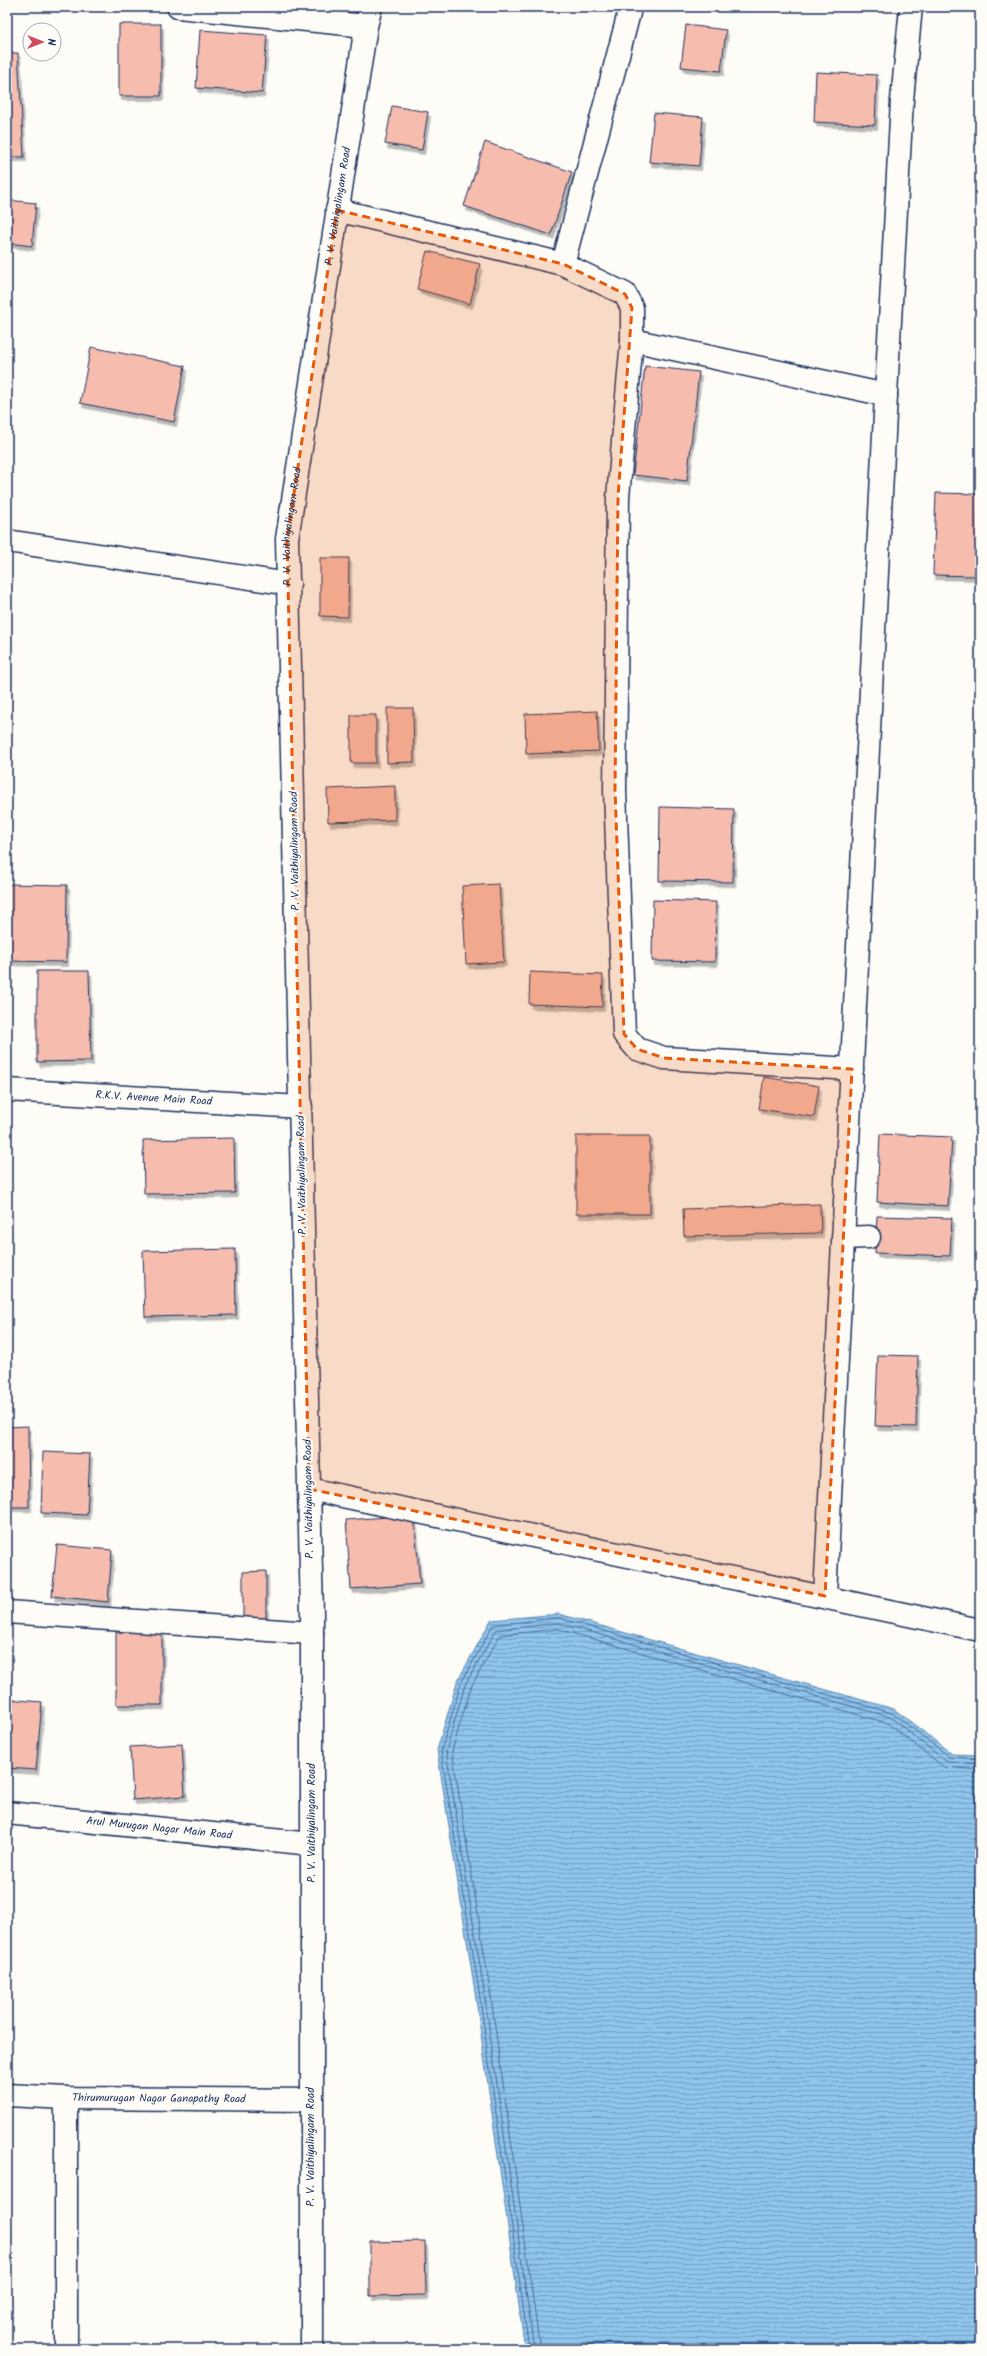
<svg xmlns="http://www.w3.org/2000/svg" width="987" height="2356" viewBox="0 0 987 2356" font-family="Kalam,sans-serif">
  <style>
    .water { fill: url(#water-rules); stroke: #6188b3 }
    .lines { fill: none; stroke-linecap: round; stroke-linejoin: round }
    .shore { stroke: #496b97; stroke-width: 1 }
    .building { fill: #f6bcae; stroke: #1b2f5e; filter: url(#shadow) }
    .street-casing { stroke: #1b2f5e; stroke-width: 25 }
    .secondary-casing { stroke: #1b2f5e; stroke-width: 25 }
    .street { stroke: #fdfcf7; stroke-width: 22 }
    .secondary { stroke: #fdfcf7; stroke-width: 22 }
    .marked { fill: #e8590c; fill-opacity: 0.2; stroke: #e8590c; stroke-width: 3; stroke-dasharray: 8 5; stroke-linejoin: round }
    .labels { text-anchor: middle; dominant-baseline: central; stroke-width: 4; stroke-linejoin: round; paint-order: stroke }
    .street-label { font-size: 11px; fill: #1b2f5e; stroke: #fdfcf7 }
  </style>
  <defs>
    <pattern id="water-rules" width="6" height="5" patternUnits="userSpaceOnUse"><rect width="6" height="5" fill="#8fc4ec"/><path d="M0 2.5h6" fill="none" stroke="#74a0c2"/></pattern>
    <filter id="shadow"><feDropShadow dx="2.5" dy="4.5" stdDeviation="0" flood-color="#0004"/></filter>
  </defs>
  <rect width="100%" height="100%" fill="#fdfcf7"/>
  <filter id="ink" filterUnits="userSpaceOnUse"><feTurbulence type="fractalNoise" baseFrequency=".025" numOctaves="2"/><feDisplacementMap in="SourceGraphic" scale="8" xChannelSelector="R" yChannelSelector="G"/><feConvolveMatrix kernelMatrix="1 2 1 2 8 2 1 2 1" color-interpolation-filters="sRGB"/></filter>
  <g filter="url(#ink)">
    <path class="water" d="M559,1614L894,1709L952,1754L980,1755V2349H525L475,1992L437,1750L457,1682L491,1620Z"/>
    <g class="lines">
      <path class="shore" d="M529,2349L479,1991L441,1751L461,1683L493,1625L559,1618L892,1713L950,1757L980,1759
        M534,2349L484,1991L446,1751L465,1685L496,1630L559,1623L890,1717L947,1762L980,1764
        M540,2349L490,1990L452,1751L471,1687L500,1635L558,1629L887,1723L944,1767L980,1770"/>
    </g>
    <path class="building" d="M119,24H161V96H119Z
      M686,25L726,30L721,71L681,67Z
      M200,30L267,35L262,93L196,88Z
      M7,53H18L24,157H7Z
      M816,72L877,75L875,125L814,122Z
      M392,106L428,112L422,150L385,144Z
      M654,113L703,117L699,166L649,162Z
      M485,142L572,172L551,235L464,206Z
      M7,200L36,203L32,246L7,243Z
      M427,251L480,264L470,304L417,289Z
      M91,347L185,366L174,422L80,403Z
      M645,366L699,372L687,481L633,475Z
      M936,493L979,494L976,576L933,575Z
      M320,558H349L348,617L320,616Z
      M387,708H413L414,762L387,763Z
      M597,711L599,751L526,754L525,714Z
      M351,715H376V763H351Z
      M395,786V820L328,822L327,789Z
      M660,807L734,809L733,882L659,881Z
      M7,884L67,885L66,962L7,961Z
      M499,884L504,962L466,964L462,886Z
      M653,900L716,902L715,962L652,961Z
      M37,971H89L91,1061L37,1062Z
      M530,972L603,975L602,1007L529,1004Z
      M764,1077L819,1086L814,1117L759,1109Z
      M880,1134L952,1137L948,1206L877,1202Z
      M576,1136H650V1214H576Z
      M234,1138L235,1193L144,1194L143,1140Z
      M820,1204L821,1233L684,1236L683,1209Z
      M877,1216L952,1218L950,1256L875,1253Z
      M235,1249L236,1315L145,1317L143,1251Z
      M878,1355L918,1356L916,1427L875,1426Z
      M28,1426L29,1507H7V1427Z
      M43,1452L90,1454L87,1515L41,1513Z
      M414,1515L420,1584L351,1589L346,1520Z
      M57,1545L112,1550L108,1602L52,1596Z
      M266,1571V1619H243V1572Z
      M116,1632H162V1705H116Z
      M980,1653V1685H977Z
      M7,1699L42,1702L36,1770L7,1768Z
      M182,1744L185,1796L133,1800L130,1747Z
      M425,2241L426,2295L370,2296V2242Z"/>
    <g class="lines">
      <g class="street-casing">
        <g id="street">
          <path d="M178,7L366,26"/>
          <path d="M337,210L563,264L625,294L632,308V340L618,497L615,790L624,1034L637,1049L664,1058L852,1069"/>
          <path d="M563,264L629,13"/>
          <path d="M632,340L886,395"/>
          <path d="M7,541L289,584"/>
          <path id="s1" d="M7,1090L301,1107"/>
          <path d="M843,1238L869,1237"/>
          <path d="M309,1489L980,1630"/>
          <path d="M825,1596L886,395L902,100L911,7"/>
          <path d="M7,1612L312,1633"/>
          <path id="s2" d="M7,1813L312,1844"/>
          <path id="s3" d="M7,2095L66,2098L311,2100"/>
          <path d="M66,2098V2349"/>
        </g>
      </g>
      <g class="secondary-casing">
        <g id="secondary">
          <path id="s4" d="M312,2349V1615L287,539L366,26L371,7"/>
        </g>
      </g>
      <use href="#street" class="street"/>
      <use href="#secondary" class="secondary"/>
    </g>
  </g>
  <path class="marked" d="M337,210L563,264L625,294L632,308L618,497L615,790L624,1034L637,1049L664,1058L852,1069L825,1596L309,1489L287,539Z"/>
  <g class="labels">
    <g class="street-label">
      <text stroke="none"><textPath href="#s4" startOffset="2147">P. V. Vaithiyalingam Road</textPath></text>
      <text stroke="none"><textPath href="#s4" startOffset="1823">P. V. Vaithiyalingam Road</textPath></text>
      <text transform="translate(295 851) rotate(-91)">P. V. Vaithiyalingam Road</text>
      <text stroke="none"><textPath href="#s1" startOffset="147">R.K.V. Avenue Main Road</textPath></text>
      <text transform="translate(302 1175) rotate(-91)">P. V. Vaithiyalingam Road</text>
      <text transform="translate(309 1499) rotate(-91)">P. V. Vaithiyalingam Road</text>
      <text transform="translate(312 1823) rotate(-90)">P. V. Vaithiyalingam Road</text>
      <text stroke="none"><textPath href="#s2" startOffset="153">Arul Murugan Nagar Main Road</textPath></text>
      <text stroke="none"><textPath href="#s3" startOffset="152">Thirumurugan Nagar Ganapathy Road</textPath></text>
      <text transform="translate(311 2147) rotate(-90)">P. V. Vaithiyalingam Road</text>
    </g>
  </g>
  <rect width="987" height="2356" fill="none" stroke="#fdfcf7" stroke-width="24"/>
  <rect x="12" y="12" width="963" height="2332" fill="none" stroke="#1b2f5e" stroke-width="1.5" filter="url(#ink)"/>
  <g transform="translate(42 42) rotate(90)"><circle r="19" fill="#fdfcf7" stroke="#a3aaba"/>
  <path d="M0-3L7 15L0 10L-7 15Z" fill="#d1495b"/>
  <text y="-6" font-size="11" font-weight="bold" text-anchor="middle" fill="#1b2f5e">N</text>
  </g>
</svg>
